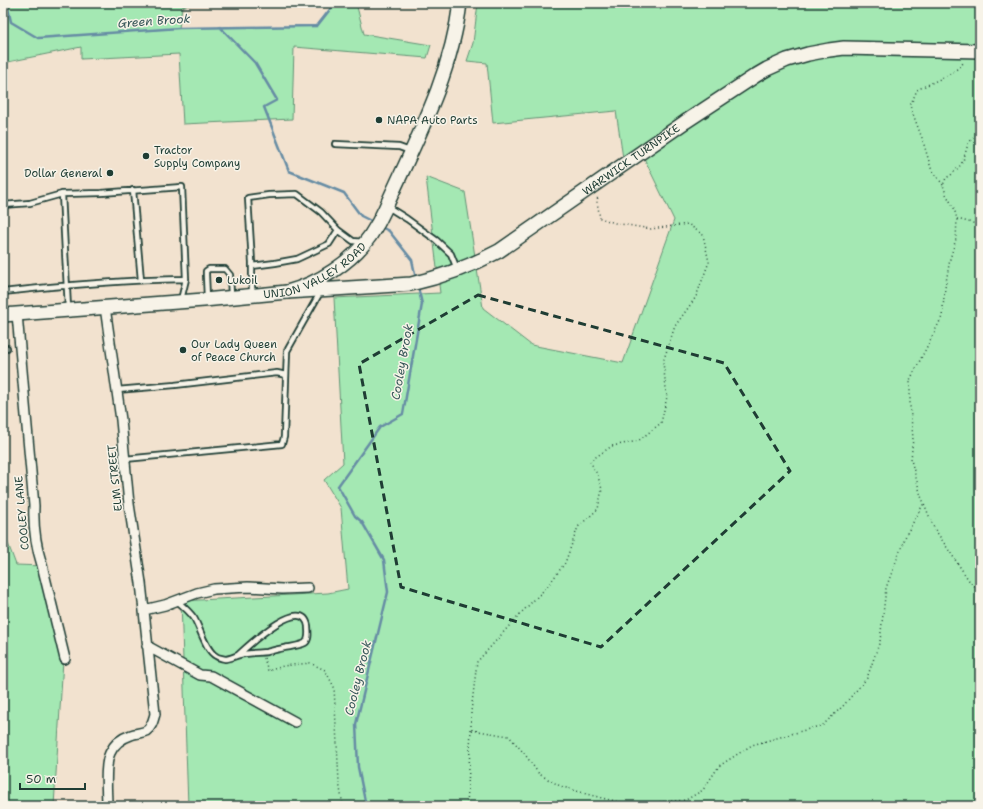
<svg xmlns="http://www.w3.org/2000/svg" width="983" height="809" viewBox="0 0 983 809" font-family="'Shantell Sans',sans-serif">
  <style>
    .green { fill: #a4e8b3; stroke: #629274 }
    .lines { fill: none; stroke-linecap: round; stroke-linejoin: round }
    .stream { stroke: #668ca4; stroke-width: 2.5 }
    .lane-casing { stroke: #1f3d34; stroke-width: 8 }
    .street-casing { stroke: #1f3d34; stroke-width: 12 }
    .secondary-casing { stroke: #1f3d34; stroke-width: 16 }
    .path { stroke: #1f3d34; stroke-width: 1.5; stroke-dasharray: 1 3; stroke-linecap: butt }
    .lane { stroke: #f7f3e8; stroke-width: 4.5 }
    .street { stroke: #f7f3e8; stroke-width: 9 }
    .secondary { stroke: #f7f3e8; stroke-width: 13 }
    .marked { fill: none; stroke: #1f3d34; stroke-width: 3; stroke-dasharray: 8 5; stroke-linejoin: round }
    .poi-dot { fill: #1f3d34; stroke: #f7f3e8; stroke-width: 1.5 }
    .labels { text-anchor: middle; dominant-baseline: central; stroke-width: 3; stroke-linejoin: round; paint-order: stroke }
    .poi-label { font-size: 11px; fill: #1f3d34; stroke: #f7f3e8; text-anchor: start }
    .street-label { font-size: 11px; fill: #1f3d34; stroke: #f7f3e8 }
    .water-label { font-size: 12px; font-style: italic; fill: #375759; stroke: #f7f3e8 }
  </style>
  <rect width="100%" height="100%" fill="#f2e2cf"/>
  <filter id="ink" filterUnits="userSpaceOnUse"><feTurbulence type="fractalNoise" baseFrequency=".025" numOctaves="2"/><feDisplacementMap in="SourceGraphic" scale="8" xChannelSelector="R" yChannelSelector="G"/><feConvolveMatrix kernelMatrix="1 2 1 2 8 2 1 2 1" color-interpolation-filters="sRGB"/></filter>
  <g filter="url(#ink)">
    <path class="green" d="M3,3H196L182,7L179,28L317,26L335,3H356L364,34L431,45L427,58L294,47L292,119L183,124L179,54L81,59V47L3,63Z
      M478,3H980V806H188L181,601L328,593L348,589L341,508L324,480L343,463L334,298L440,293L426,177L465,192L483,308L531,345L623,363L674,220L641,152L624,165L616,111L493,123L487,63L467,61L473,43Z
      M3,530L16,565L43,566L63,660L54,806H3Z"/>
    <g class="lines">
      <path class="stream" d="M7,3L11,22L38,38L179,28L317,26L335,3
        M220,27L255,63L277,100L264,107L289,171L344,193L361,216L373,222
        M381,227L389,231L412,260L416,279
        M366,806L358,767L356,724L388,592L384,560L362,522L355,516L338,486L380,427L403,414L422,304L418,287"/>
      <g class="lane-casing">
        <path id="lane" d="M335,144L399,147L410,151
          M133,190L141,280
          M62,194L68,308
          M3,205L30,203L62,194L101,193L182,187L186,279L181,300
          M388,207L407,219L436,240L451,254L457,269
          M252,266L275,263L297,259L329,244L338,230
          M3,292C64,285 125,280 186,279
          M252,294V262L248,198L269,195L297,194L321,212L338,230L353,241L363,242
          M207,298L206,275V271L209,269H225L230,275L231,295
          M3,348H7
          M117,390L175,385L277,373L286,375
          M125,459L282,444L284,437L287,351L296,335L321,291
          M177,601C183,606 189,611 194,618C200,628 206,651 216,656C218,658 222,658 225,659C230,659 235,656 239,655C248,653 258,653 267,652C275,650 282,648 290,647C295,646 301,645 305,643C310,639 308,631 308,626C302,594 247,647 238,655"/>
      </g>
      <g class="street-casing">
        <path id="street" d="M105,307L121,420L129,504L141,583L155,714C153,721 152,727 146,731C142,733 136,733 131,735C122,738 114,744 110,753C104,766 107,791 107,806
          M17,314L34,506C33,526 36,546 42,565L65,659
          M144,610L165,605L197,593L214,589L248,587L282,589L308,588
          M147,646L200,675L211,676L295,722"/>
      </g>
      <g class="secondary-casing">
        <g id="secondary">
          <path id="s1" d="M287,292L411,284C442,277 471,266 499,251L685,122L755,76L767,69L787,60L808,54L829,50L844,48L980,51"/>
          <path id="s2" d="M3,315L204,300L287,292C318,284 352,262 370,236C376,227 381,218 385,209C415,142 451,77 460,3"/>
        </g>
      </g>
      <path class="path" d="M980,120L978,125L979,129L978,134L972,139L968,144L963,161L959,167L951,175L946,178L943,185L946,194L954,208L957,219L956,239L950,259L945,288L942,317L910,380V406L913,438L911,460L921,496L934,528L970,582L980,591
        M943,185L931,168L922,138L910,106L917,90C928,84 960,72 964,61
        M957,219L980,225
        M264,658L268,671L283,666L310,663L325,670L334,687L339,782L343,806
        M472,730L509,736L524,753L539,774L560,786L590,795L631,805L686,800L703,790L719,766L752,745L823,725L843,706L867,678L880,641L886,588L906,535L924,503
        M467,806L471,730V712L477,662L517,617L547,587L565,563L578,527L598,509L602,489L597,474L590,461L612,446L638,441L661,423L667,397L663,362L675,326L696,297L709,262L703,235L688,224L651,229L615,223L600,218L597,202L598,195"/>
      <use href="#lane" class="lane"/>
      <use href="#street" class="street"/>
      <use href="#secondary" class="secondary"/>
    </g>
  </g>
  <path class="marked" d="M478,295L724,363L790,471L601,647L401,587L359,364Z"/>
  <g class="poi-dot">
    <circle cx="379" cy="120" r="4"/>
    <circle cx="146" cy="156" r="4"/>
    <circle cx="110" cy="173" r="4"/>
    <circle cx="219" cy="280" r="4"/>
    <circle cx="183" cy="350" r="4"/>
  </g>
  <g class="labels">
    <g class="poi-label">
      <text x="387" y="120">NAPA Auto Parts</text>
      <text x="154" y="150">Tractor<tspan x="154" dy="13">Supply Company</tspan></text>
      <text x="102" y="173" text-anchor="end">Dollar General</text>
      <text x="227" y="280">Lukoil</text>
      <text x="191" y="344">Our Lady Queen<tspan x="191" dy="13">of Peace Church</tspan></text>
    </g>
    <g class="street-label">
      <text stroke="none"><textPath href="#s1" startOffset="379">WARWICK TURNPIKE</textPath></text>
      <text stroke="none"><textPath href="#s2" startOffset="319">UNION VALLEY ROAD</textPath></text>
      <text transform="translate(115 478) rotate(-96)">ELM STREET</text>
      <text transform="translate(22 513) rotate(-95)">COOLEY LANE</text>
    </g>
    <g class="water-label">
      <text transform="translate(154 21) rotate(-4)">Green Brook</text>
      <text transform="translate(402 362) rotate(-80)">Cooley Brook</text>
      <text transform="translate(358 678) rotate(-76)">Cooley Brook</text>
    </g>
  </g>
  <rect width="983" height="809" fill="none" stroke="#f7f3e8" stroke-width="16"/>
  <rect x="8" y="8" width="967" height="793" fill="none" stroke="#1f3d34" stroke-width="1.5" filter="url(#ink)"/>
  <path d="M20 783v6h65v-6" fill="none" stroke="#1f3d34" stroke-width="2"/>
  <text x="26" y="783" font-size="12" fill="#1f3d34" stroke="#f7f3e8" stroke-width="3" paint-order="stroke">50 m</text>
</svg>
